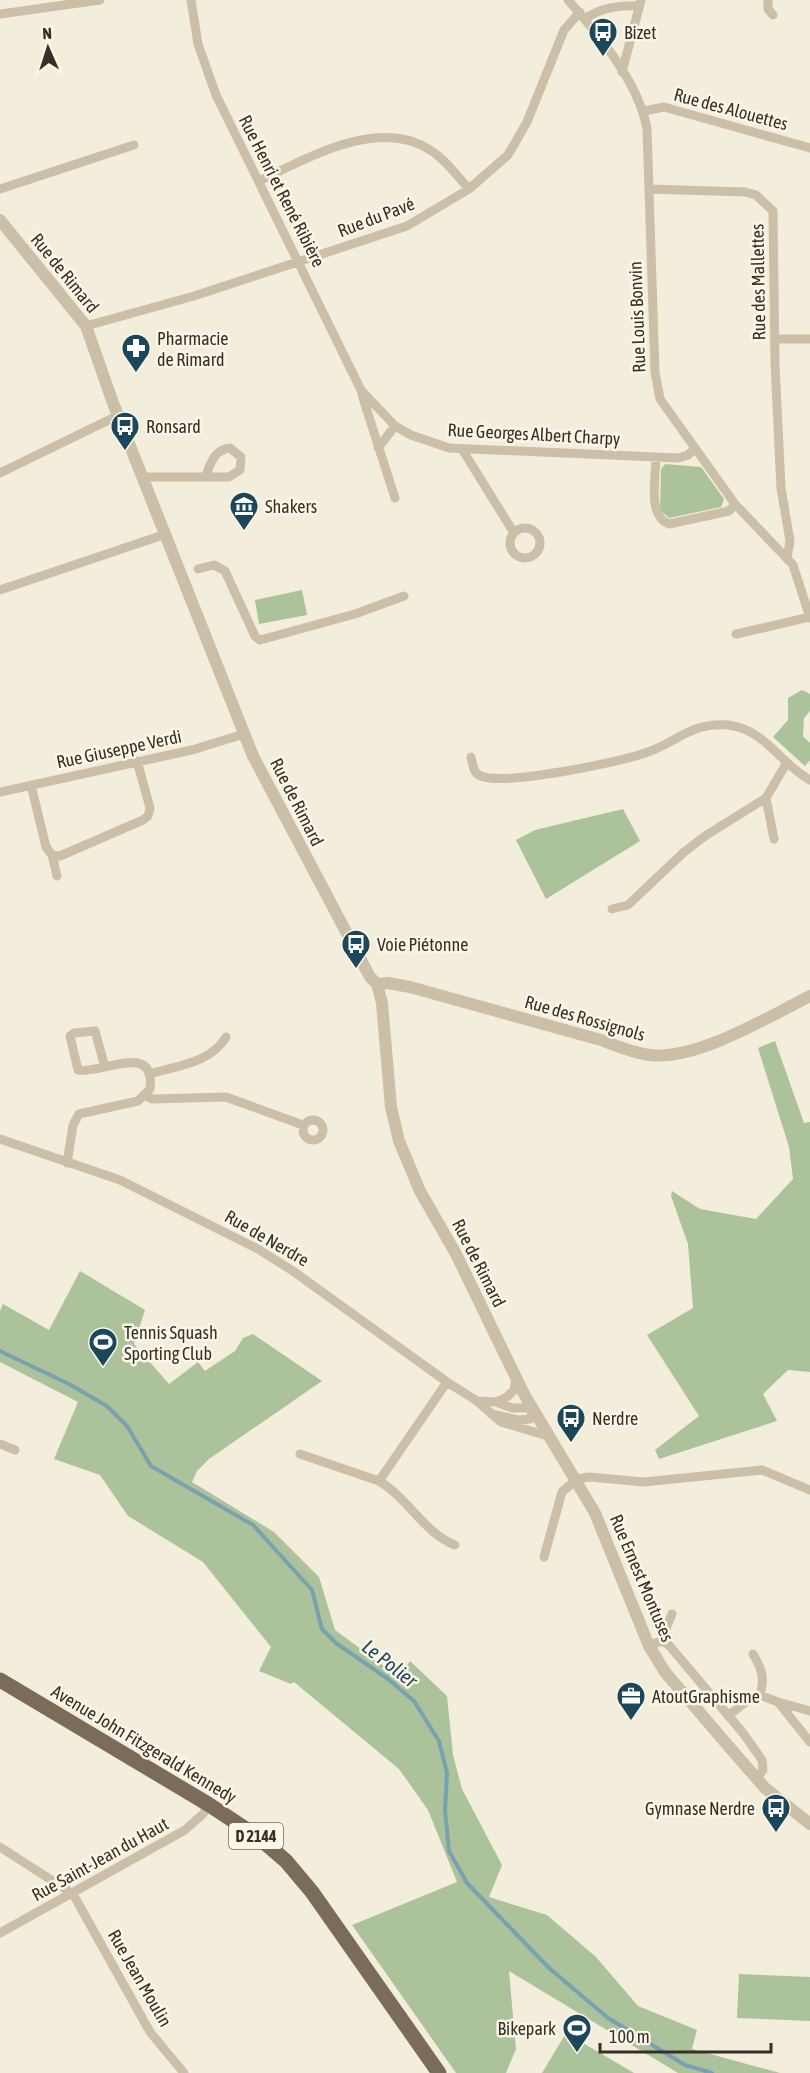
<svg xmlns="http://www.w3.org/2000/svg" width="810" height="2073" viewBox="0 0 810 2073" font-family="'Asap Condensed',sans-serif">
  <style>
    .green { fill: #abc29b }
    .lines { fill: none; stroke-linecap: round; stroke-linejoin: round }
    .stream { stroke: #7aa1b0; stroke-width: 4 }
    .minor { stroke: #cbc0a7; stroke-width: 9 }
    .tertiary { stroke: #cbc0a7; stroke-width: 12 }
    .primary { stroke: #7a6c58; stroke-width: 15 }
    .labels { text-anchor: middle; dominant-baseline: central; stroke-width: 5; stroke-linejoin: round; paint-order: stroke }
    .shield { fill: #faf6e8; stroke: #726b62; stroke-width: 1.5 }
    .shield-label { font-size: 16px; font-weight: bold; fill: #373028 }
    .poi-label { font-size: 18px; fill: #373028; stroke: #faf6e8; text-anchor: start }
    .street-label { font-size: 18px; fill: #373028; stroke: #faf6e8 }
    .water-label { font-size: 20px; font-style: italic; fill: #1c475a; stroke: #faf6e8 }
  </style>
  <rect width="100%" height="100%" fill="#f3eddb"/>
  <path class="green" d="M665,464L701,467L724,499L721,507L669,518L660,510L661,469Z
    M302,590L307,615L259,624L255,600Z
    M802,690L810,694V711L804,718L803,736L810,743V760L805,766L773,737L788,720V698Z
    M623,809L640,841L546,899L516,840L535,830Z
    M775,1041L804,1123L810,1122V1372L788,1370L763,1394L777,1421L659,1459L655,1450L699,1416L647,1335L693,1308L688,1244L671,1196L672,1191L700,1209L756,1219L793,1179L789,1147L758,1048Z
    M80,1271L145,1310L134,1344L169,1384L198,1362L205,1371L235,1351L243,1338L253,1334L322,1381L209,1459L197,1471L192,1482L274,1532L319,1577L335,1630L399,1677L410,1661L447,1696L453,1755L462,1789L502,1865L489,1897L547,1915L596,1957L638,2006L697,2030L692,2049L780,2073H678L509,1971L516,2049L506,2073H456L352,1925L457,1882L428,1810L399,1769L294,1682L291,1684L259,1671L271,1647L203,1562L128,1516L100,1475L54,1459L78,1402L0,1362V1311L3,1304L49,1330Z
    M739,1974L810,1977V2021L737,2018Z
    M566,2033L634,2073H542Z"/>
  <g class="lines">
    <path class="stream" d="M0,1351L69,1384L107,1406L127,1426L151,1466L253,1525L312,1590L322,1629L336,1643L388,1679L414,1701L439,1741L447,1773L445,1811L449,1851L467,1883L549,1968L608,2018L685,2065L712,2073"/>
    <path class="minor" d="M191,0L198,44L216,95L361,390L395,426L411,435L449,448L678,458L688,455L695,448
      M568,0C599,35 639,83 647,129L655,372L660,399L735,504L793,565L810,618
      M768,0V9L773,15
      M0,14L100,0
      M585,19C600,8 620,5 639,6
      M622,72L641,0
      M644,111L664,107L810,148
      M259,181C306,159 379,116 430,150C445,159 457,176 469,189
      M0,189L134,145
      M649,189L745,192L756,195L773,211L775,364L781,488L790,541L787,558
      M86,326L194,296L407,226L469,189L508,155L527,122L564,30L580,12
      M776,339H810
      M362,395L395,498
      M378,448L395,426
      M462,449L514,533
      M656,457C656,477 647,516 669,524L729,511L735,504
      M0,473L119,415
      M143,477H229L240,470L241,457L230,448C213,450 211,464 205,477
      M510 543a15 15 0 1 1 30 0a15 15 0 1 1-30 0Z
      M198,569L214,565L225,571L255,636L260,640L355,614L404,596
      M0,590L166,534
      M736,634L810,617
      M471,757C473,765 473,773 481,776C504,786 622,762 648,752C678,741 692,722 728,725C765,729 780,764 810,780
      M31,785L46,847L52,855L60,856L143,820L148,816L150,808L137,761
      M0,792L192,750L244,734
      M766,798L774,839
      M52,855L57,876
      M612,909L628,905L683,853L705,836L766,798L786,764
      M150,1074C176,1066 211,1063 226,1037
      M145,1095L152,1099L226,1097L303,1125
      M303 1130a10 10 0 1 1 20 0a10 10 0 1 1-20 0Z
      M0,1139L120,1180L258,1249L293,1271L447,1382L477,1401L496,1402L507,1397L514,1390L516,1378
      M67,1163L73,1125L79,1114L138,1101L150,1089C156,1040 100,1075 78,1070L70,1036L74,1033L95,1031L105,1067
      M477,1401L501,1422L551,1437
      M491,1414L518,1420L530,1419L533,1408H512L496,1402
      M0,1444L15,1450
      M300,1454L379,1481L447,1382
      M379,1481C408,1498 424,1533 455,1545
      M544,1557L562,1492L577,1479L589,1477L644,1482L762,1470L810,1490
      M661,1641L672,1614
      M649,1646L661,1641L668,1644L743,1733L762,1760L763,1770L757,1778
      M753,1654C762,1669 765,1678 760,1695
      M778,1702L810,1711
      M728,1716L753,1696L760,1695L778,1702L810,1742
      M0,1847L73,1894L150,2032L184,2073
      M0,1933L185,1830L203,1814L208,1804"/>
    <path class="tertiary" d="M0,220L86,326L113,403L253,756L370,977L377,984L382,1003L391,1107L399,1141L420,1191L456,1254L524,1394L595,1513L649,1646L665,1672L737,1756L765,1788L810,1824
      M377,984L388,983L410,987L601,1040C617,1046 633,1053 650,1055C696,1061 768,1017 810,996"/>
    <path class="primary" d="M0,1680L208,1804L258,1837L286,1861L312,1892L439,2073"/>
  </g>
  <defs>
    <g id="bus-pin" transform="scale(1.5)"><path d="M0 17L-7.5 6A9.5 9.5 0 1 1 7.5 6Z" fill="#1c475a" stroke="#faf6e8"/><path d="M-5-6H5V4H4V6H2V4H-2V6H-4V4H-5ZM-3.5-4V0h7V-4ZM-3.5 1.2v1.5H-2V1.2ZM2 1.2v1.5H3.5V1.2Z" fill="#fff"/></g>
    <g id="pharmacy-pin" transform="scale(1.5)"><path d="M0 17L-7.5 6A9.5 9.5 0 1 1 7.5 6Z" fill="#1c475a" stroke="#faf6e8"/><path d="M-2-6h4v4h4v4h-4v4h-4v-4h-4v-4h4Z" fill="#fff"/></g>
    <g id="museum-pin" transform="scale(1.5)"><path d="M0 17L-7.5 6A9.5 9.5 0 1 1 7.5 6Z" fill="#1c475a" stroke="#faf6e8"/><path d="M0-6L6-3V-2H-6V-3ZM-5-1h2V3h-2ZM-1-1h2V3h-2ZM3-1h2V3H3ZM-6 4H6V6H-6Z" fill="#fff"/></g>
    <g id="stadium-pin" transform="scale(1.5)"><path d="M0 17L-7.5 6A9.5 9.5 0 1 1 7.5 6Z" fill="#1c475a" stroke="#faf6e8"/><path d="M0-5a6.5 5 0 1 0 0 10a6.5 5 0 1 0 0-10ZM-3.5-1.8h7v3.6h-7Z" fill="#fff"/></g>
    <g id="office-pin" transform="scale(1.5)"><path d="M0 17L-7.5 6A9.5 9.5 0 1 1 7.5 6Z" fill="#1c475a" stroke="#faf6e8"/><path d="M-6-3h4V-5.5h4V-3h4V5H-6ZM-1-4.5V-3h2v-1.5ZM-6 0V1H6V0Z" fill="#fff"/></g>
  </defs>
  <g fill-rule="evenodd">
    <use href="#bus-pin" x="603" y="32"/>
    <use href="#pharmacy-pin" x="136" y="348"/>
    <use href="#bus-pin" x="125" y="426"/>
    <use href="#museum-pin" x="244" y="506"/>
    <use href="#bus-pin" x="356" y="944"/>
    <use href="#stadium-pin" x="103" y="1342"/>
    <use href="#bus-pin" x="571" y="1418"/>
    <use href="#office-pin" x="631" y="1696"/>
    <use href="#bus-pin" x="776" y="1808"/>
    <use href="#stadium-pin" x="577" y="2028"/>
  </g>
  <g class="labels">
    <rect class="shield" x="229" y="1823" width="54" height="26" rx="4.5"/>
    <g class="shield-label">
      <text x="256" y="1836">D 2144</text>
    </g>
    <g class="poi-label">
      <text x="624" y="32">Bizet</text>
      <text x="157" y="338">Pharmacie<tspan x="157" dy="21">de Rimard</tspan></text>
      <text x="146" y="426">Ronsard</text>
      <text x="265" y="506">Shakers</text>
      <text x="377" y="944">Voie Piétonne</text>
      <text x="124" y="1332">Tennis Squash<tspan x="124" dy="21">Sporting Club</tspan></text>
      <text x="592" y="1418">Nerdre</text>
      <text x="652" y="1696">AtoutGraphisme</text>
      <text x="755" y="1808" text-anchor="end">Gymnase Nerdre</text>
      <text x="556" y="2028" text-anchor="end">Bikepark</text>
    </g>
    <g class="street-label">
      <text transform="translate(731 109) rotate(15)">Rue des Alouettes</text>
      <text transform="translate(282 191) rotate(63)">Rue Henri et René Ribière</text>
      <text transform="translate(376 217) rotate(-21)">Rue du Pavé</text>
      <text transform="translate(65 273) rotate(51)">Rue de Rimard</text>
      <text transform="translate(758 282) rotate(-91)">Rue des Mallettes</text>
      <text transform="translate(637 317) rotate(-92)">Rue Louis Bonvin</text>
      <text transform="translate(534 434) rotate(3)">Rue Georges Albert Charpy</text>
      <text transform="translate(119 749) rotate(-12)">Rue Giuseppe Verdi</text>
      <text transform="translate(297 802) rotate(63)">Rue de Rimard</text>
      <text transform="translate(585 1018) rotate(16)">Rue des Rossignols</text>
      <text transform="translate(267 1238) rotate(30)">Rue de Nerdre</text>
      <text transform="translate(479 1263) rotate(63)">Rue de Rimard</text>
      <text transform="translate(642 1578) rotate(67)">Rue Ernest Montuses</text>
      <text transform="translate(144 1744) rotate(31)">Avenue John Fitzgerald Kennedy</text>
      <text transform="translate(100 1859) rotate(-29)">Rue Saint-Jean du Haut</text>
      <text transform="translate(140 1978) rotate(60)">Rue Jean Moulin</text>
    </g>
    <g class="water-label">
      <text transform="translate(390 1663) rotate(38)">Le Polier</text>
    </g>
  </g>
  <g transform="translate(48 48) rotate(357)" stroke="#faf6e8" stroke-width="4.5" paint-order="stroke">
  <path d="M0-4.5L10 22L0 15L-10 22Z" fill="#373028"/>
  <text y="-9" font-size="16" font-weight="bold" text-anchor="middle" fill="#373028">N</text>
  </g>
  <path d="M600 2043v9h171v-9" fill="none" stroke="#373028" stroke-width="3"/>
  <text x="609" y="2043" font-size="18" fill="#373028" stroke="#faf6e8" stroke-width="4.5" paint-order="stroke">100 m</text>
</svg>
